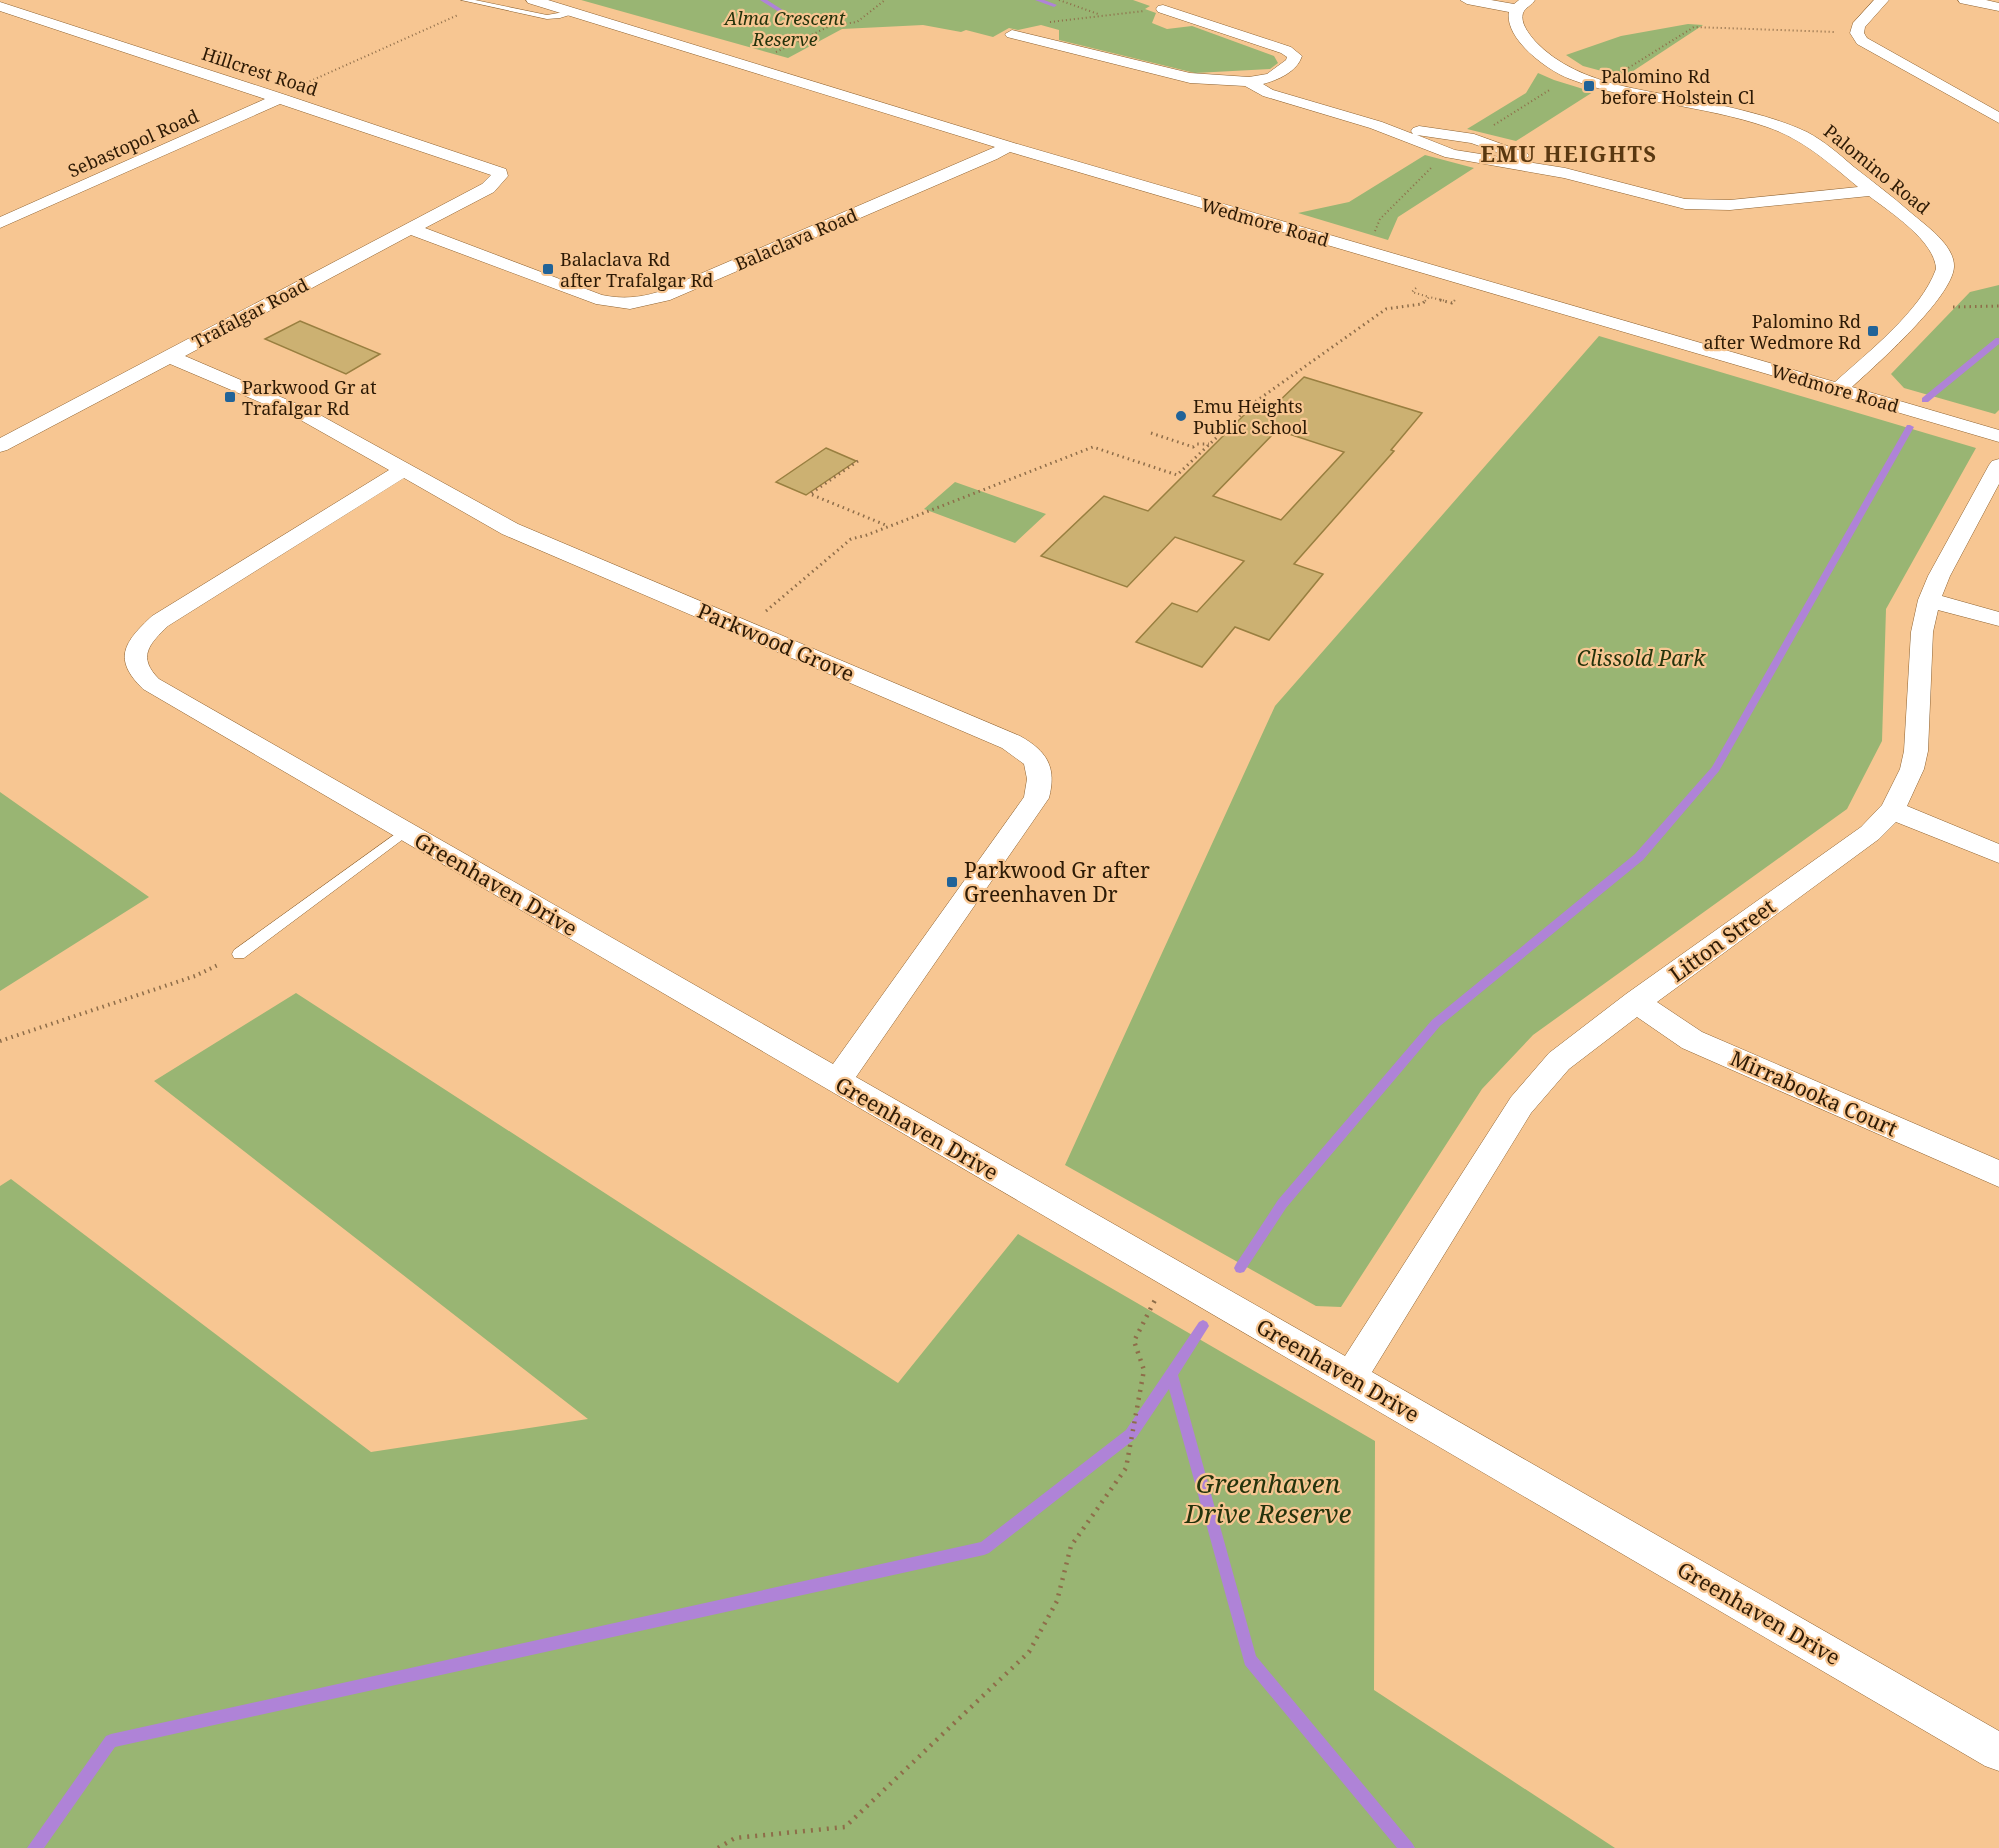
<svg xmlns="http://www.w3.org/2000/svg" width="1999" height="1848" viewBox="0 0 1999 1848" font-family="'Noto Serif',serif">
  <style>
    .green { fill: #99b573 }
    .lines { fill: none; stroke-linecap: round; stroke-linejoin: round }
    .stream { fill: #af83d7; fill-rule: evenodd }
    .building { fill: #ccb172; stroke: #997f40; stroke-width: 1.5; fill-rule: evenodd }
    .service-casing { stroke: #8e6230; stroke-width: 1 }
    .minor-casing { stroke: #8e6230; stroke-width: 1 }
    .path-far3 { stroke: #8e6d49; stroke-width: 2; stroke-dasharray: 1 3; stroke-linecap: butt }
    .path-far2 { stroke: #8e6d49; stroke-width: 3; stroke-dasharray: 1.5 4; stroke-linecap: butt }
    .path-far1 { stroke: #8e6d49; stroke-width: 4; stroke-dasharray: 1.5 4.5; stroke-linecap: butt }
    .path { stroke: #8e6d49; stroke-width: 4.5; stroke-dasharray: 2 6; stroke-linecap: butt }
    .service { fill: #fff; fill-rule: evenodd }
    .minor { fill: #fff; fill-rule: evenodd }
    .poi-dot { fill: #216398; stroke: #f7c692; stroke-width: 2 }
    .labels { text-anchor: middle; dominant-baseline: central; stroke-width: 4.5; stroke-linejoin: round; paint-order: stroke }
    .far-park-label { font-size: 18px; font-style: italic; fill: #24330c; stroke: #f7c692 }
    .far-street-label { font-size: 18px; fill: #2d1a05; stroke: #f7c692 }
    .far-poi-label { font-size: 18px; fill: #2d1a05; stroke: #f7c692; text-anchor: start }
    .street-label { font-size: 21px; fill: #2d1a05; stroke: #f7c692 }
    .park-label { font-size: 21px; font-style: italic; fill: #24330c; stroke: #f7c692 }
    .poi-label { font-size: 21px; fill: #2d1a05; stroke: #f7c692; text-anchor: start }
    .far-district-label { font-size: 22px; font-weight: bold; letter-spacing: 1.5px; fill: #593811; stroke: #f7c692 }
    .near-park-label { font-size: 26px; font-style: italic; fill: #24330c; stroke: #f7c692 }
  </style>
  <rect width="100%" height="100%" fill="#f7c692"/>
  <path class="green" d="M581,0H1133L1150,6L1145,9L1156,13L1152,23L1167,29L1192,26L1274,56L1278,63L1270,69L1195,73L1059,40V30L1041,25L1018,30L1009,28L993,37L966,30L961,32L923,25L842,29L788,58Z
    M1688,24L1703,25L1624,77L1583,66L1566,55L1621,36Z
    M1538,73L1554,80L1593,92L1516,141L1467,129L1526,93Z
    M1425,155L1474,168L1398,217L1388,240L1298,213L1349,202Z
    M1999,285V410L1995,414L1904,388L1891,374L1970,292Z
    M1599,336L1976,448L1886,609L1882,741L1847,809L1533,1035L1482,1089L1341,1307L1316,1306L1065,1165L1275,706Z
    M955,482L1046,514L1015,543L924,509Z
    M0,792L149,897L0,991Z
    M296,993L898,1383L1018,1234L1375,1441L1374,1690L1615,1848H0V1186L11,1179L371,1452L588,1419L154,1081Z"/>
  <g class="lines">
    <path class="stream" d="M760,0H767L789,14L784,15Z
      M1035,0H1044L1057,5L1054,7Z
      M1996,338H1999V344L1928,402H1922V398Z
      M1907,425H1910L1914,427L1719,771L1643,860L1440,1026L1286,1208L1244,1272L1240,1273L1236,1272L1234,1268L1236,1264L1278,1200L1432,1020L1635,854L1712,767Z
      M1203,1320L1207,1322L1209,1326L1178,1375L1256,1656L1412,1843L1415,1848H1397L1245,1665L1169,1389L1136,1438L989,1553L984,1555L115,1747L44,1848H27L106,1736L111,1734L981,1542L1126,1430L1199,1322Z"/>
  </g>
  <path class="building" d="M300,321L380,354L346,374L265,339Z
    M1304,377L1422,413L1391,450L1394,451L1294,564L1323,574L1269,640L1235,627L1202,667L1136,642L1172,603L1197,612L1244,561L1175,537L1127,587L1041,556L1104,496L1148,511L1252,407L1268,412ZM1277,430L1344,452L1281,520L1213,496Z
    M826,448L856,461L806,495L776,482Z"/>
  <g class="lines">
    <g class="service-casing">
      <path id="service" d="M461,0H475L547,15L575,10L579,12L560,18L547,19Z
        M405,827L410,828L411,831L410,834L244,958H234L232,954L234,950Z"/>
    </g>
    <g class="minor-casing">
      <path id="minor" d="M526,0H548L1014,143L1835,382C1868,352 1921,311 1936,269C1935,241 1890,212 1869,196L1730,210L1685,209L1564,178L1445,157L1370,128L1263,96L1245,86L1190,83L1007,37L1005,34L1012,30L1190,73L1249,77L1267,74L1286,60L1287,57L1281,53L1158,12L1156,9L1158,6L1163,5L1291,47L1302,56C1297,72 1278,80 1263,84L1273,90L1382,122L1413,134L1411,131L1413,128L1419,126L1474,134L1527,153L1529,156L1521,161L1565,168L1685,199L1730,200L1858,187C1829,163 1803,139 1767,127C1703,105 1633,103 1570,79C1548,71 1504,39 1509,12L1467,4L1460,0H1491L1514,4L1519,0H1535C1532,5 1525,8 1523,13C1520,23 1529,34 1535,41C1581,90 1659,90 1720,105C1750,112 1779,119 1807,132C1824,141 1839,154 1854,167C1873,182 1892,196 1910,212C1925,225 1955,245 1954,267C1952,298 1876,365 1852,387L1999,430V442L1010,152L997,159L670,300L630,309L596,304L411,235L185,356L311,410L518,524L1020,736C1047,751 1057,767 1049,798L856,1077L1345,1356L1511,1097L1549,1053L1626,994L1861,827L1882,805L1900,769L1904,751L1911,632L1918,600L1928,576L1989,465L1992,461L1999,459V484L1950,576L1942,596L1999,612V626L1938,610L1933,632L1928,751L1924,769L1907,806L1999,844V863L1896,822L1879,839L1657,1002L1702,1032L1999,1160V1187L1682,1048L1637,1017L1569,1069L1531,1113L1372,1372L1999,1731V1771L1985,1766L143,689C112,659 124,642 152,616L389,470L297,418L170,364L7,450L0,452V438L482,184L491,175L280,104L0,228V217L265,99L0,11V2L286,95L506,169L508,176L494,192L425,228L602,295C621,299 639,298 658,292L995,147L528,3ZM1417,135L1471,143L1519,160L1455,150ZM404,478L502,534L1002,748L1024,764L1027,779L1024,797L833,1064L159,679C137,657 149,644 168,626Z
        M1874,0H1889L1865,27L1864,33L1867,38L1999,112V123L1857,44L1850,33L1853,23Z
        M1958,0H1986L1999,3V11L1960,3Z"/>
    </g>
    <path class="path-far3" d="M1059,0L1098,14
      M1050,22L1144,11
      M776,52L830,26L857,22L885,0
      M1625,70L1694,27L1836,32
      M306,83L458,15
      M1494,125L1551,89
      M1375,231L1380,219L1431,168
      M1416,288L1412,292L1429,297
      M1425,301L1429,297L1446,301
      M1454,301L1456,299"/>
    <path class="path-far2" d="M1440,300L1452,303L1455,300
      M1953,307L1999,306
      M1151,433L1193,447L1197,444H1209
      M858,461L810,494L888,526
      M766,611L851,539L867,535L1093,447L1177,475L1252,404L1386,309L1422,304L1426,300"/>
    <path class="path-far1" d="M0,1041L195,976L220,964"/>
    <path class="path" d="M718,1848L735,1838L845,1827L1029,1652L1057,1601L1071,1546L1126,1468L1144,1370L1134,1341L1155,1300"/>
    <use href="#service" class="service"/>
    <use href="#minor" class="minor"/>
  </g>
  <g class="poi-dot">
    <rect x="1583" y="80" width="12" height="12" rx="3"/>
    <rect x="542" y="263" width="12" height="12" rx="3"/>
    <rect x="1867" y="325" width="12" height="12" rx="3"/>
    <rect x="224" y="391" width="12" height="12" rx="3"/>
    <circle cx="1181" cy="416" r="6"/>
    <rect x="946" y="876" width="12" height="12" rx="3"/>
  </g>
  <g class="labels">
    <g class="far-park-label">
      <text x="785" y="18">Alma Crescent<tspan x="785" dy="21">Reserve</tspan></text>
    </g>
    <g class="far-street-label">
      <text transform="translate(260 71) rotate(18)">Hillcrest Road</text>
      <text transform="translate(133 143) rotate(-24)">Sebastopol Road</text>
      <text transform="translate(1877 169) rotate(39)">Palomino Road</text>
      <text transform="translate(1265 222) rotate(16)">Wedmore Road</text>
      <text transform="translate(796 239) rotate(-23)">Balaclava Road</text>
      <text transform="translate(250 313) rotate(-28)">Trafalgar Road</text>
      <text transform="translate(1835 388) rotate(16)">Wedmore Road</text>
    </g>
    <g class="far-poi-label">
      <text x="1601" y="76">Palomino Rd<tspan x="1601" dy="21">before Holstein Cl</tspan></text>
      <text x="560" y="259">Balaclava Rd<tspan x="560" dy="21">after Trafalgar Rd</tspan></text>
      <text x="1861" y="321" text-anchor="end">Palomino Rd<tspan x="1861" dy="21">after Wedmore Rd</tspan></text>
      <text x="242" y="387">Parkwood Gr at<tspan x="242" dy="21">Trafalgar Rd</tspan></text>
      <text x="1193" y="406">Emu Heights<tspan x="1193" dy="21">Public School</tspan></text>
    </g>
    <g class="street-label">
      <text transform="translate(776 642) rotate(23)">Parkwood Grove</text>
      <text transform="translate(496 884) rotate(30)">Greenhaven Drive</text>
      <text transform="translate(1722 940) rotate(-36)">Litton Street</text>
      <text transform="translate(1814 1093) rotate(24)">Mirrabooka Court</text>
      <text transform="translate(917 1128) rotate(30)">Greenhaven Drive</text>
      <text transform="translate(1338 1370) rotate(30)">Greenhaven Drive</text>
      <text transform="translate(1759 1613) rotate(30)">Greenhaven Drive</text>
    </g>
    <g class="park-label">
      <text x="1641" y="658">Clissold Park</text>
    </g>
    <g class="poi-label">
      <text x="964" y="870">Parkwood Gr after<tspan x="964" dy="24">Greenhaven Dr</tspan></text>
    </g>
    <g class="far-district-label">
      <text x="1569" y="153">EMU HEIGHTS</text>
    </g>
    <g class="near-park-label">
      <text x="1268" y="1483">Greenhaven<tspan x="1268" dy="30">Drive Reserve</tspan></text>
    </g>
  </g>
</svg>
